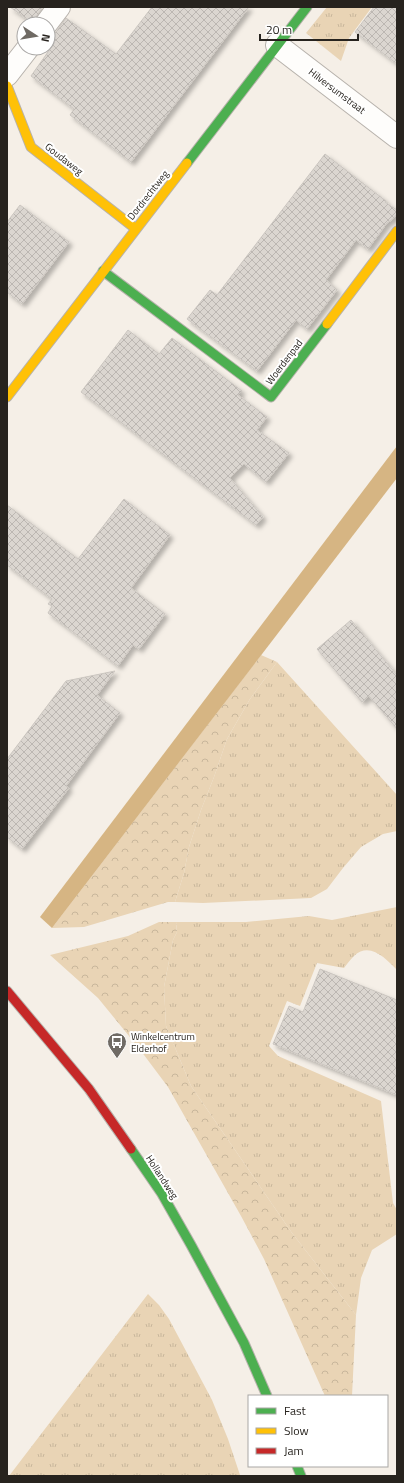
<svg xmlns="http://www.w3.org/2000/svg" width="404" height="1483" viewBox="0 0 404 1483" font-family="'Titillium Web',sans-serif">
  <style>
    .grass { fill: url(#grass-tufts) }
    .forest { fill: url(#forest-crowns) }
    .water { fill: #d6b583 }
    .building { fill: url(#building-cross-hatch); stroke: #cbc6c0; filter: url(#shadow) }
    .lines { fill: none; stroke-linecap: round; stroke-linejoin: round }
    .street-casing { stroke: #b7b2ac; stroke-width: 24 }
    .fast-casing { stroke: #b7b2ac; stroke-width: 11 }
    .slow-casing { stroke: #b7b2ac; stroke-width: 11 }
    .jam-casing { stroke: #b7b2ac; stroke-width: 11 }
    .street { stroke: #fefdfb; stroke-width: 22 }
    .fast { stroke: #4caf50; stroke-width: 9 }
    .slow { stroke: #ffc107; stroke-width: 9 }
    .jam { stroke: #c62828; stroke-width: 9 }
    .labels { text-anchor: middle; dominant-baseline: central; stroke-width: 4; stroke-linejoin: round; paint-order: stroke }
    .street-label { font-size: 10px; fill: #27231e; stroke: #fff }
    .poi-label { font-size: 10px; fill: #27231e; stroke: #fff; text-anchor: start }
  </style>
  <defs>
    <pattern id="grass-tufts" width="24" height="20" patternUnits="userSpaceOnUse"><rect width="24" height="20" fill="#e9d4b5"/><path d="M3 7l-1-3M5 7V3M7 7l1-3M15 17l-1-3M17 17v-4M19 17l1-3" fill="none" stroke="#c8b69b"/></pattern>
    <pattern id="forest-crowns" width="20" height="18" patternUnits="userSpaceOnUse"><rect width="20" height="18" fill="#e9d4b5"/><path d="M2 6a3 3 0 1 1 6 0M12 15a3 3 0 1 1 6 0" fill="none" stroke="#c8b69b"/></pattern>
    <pattern id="building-cross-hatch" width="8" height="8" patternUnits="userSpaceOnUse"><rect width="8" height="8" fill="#dbd6d0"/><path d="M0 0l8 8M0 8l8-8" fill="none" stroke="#bcb7b2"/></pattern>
    <filter id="shadow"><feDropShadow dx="3.5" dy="3.5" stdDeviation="2" flood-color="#0004"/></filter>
  </defs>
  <rect width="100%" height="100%" fill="#f5efe7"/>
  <path class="grass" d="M327,7H372L349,38L341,61L306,33Z
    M277,662L397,795V831L383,834L361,847L343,868L327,889L311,898L203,903L175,902L184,873L189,847L201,810L214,777L227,739L250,699Z
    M397,907V970C386,959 370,941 354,956C350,960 347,964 344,968L317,963L300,1006L287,1001L269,1046L278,1056L381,1101L393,1203L397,1210V1234L372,1250L361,1278L356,1315L292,1233L191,1086L166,1026L164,987L173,940L177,932L176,922H246L309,916L332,920Z
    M148,1294L159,1305L169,1319L212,1400L228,1439L240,1475L237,1476H9Z"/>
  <path class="forest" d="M261,655L277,662L250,699L227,739L214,777L201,810L189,847L184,873L175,902H168L84,927L52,928Z
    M159,922H176L177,932L173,940L164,987L166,1026L191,1086L292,1233L356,1315L352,1396H325L264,1259L241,1216L168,1087L138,1047L98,998L50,955L128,936Z"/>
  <path class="water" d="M397,446V478L52,928L40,917Z"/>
  <path class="building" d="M10,7H43L36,17L34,24Z
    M152,7H249L131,162L70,115L74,109L31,76L55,42L48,36L56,32L66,18L116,54Z
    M374,7H397V64L355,32Z
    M325,154L386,201L385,202L397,210V214L393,219L387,223L368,249L356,240L326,280L337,290L307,329L296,320L257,371L187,319L210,290L217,295Z
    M20,205L69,242L22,304L7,292V222Z
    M128,330L159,354L172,338L242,391L238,395L267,417L257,430L289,453L266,482L244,464L230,478L263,517L256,525L81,392Z
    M124,499L170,535L131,588L165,614L139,649L133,645L118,666L48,613L52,606L48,604L52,599L7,565V505L78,559Z
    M351,620L397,675V729L369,696L362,702L317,649Z
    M115,671L97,695L120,713L66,786L69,788L22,849L7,837V759L66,681Z
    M320,969L397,1000V1095L273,1044L289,1006L303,1012Z"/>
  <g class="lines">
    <g class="street-casing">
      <path id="street" d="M46,24L59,7
        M277,45L397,137
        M7,75L28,48"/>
    </g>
    <g class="fast-casing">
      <path id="fast" d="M187,163L307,7
        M103,271L271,397L327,324
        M131,1149L162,1194L191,1245L244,1343L267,1396
        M297,1466L301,1476"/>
    </g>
    <g class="slow-casing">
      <path id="slow" d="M7,86L31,147L136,229
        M327,324L397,231
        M7,397L187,163"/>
    </g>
    <g class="jam-casing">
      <path id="jam" d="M7,991L89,1089L131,1149"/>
    </g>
    <use href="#street" class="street"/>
    <use href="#fast" class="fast"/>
    <use href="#slow" class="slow"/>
    <use href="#jam" class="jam"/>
  </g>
  <defs>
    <g id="bus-pin" transform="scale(1)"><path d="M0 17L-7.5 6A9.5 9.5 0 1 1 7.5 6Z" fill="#6f6a64" stroke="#fff"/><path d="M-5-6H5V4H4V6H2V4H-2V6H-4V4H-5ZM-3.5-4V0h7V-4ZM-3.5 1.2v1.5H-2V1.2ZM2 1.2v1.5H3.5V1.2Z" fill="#fff"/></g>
  </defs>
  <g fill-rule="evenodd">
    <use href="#bus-pin" x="117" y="1042"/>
  </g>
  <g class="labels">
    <g class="street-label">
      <text transform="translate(337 91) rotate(37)">Hilversumstraat</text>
      <text transform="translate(64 159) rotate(38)">Goudaweg</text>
      <text transform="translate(148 195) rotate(-52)">Dordrechtweg</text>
      <text transform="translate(284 362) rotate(-53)">Woerdenpad</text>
      <text transform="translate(162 1177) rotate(57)">Hollandweg</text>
    </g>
    <g class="poi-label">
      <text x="131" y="1036">Winkelcentrum<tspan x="131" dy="12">Elderhof</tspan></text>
    </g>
  </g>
  <rect width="404" height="1483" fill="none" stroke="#27231e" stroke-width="16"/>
  <rect x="248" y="1395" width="140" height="72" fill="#ffffff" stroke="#a9a7a5"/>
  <rect x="256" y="1408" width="20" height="6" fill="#4caf50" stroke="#a9a7a5"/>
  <text x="284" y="1415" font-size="12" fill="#27231e">Fast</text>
  <rect x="256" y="1428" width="20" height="6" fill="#ffc107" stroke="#a9a7a5"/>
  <text x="284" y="1435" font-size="12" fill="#27231e">Slow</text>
  <rect x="256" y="1448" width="20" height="6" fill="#c62828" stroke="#a9a7a5"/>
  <text x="284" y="1455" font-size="12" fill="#27231e">Jam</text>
  <g transform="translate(36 36) rotate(102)"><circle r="19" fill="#ffffff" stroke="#a9a7a5"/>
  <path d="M0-3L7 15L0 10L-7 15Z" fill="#6f6a64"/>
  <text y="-6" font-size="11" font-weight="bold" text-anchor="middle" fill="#27231e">N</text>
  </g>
  <path d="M260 34v6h98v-6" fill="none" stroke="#27231e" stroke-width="2"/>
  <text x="266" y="34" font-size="12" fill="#27231e" stroke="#ffffff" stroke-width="3" paint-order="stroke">20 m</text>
</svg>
